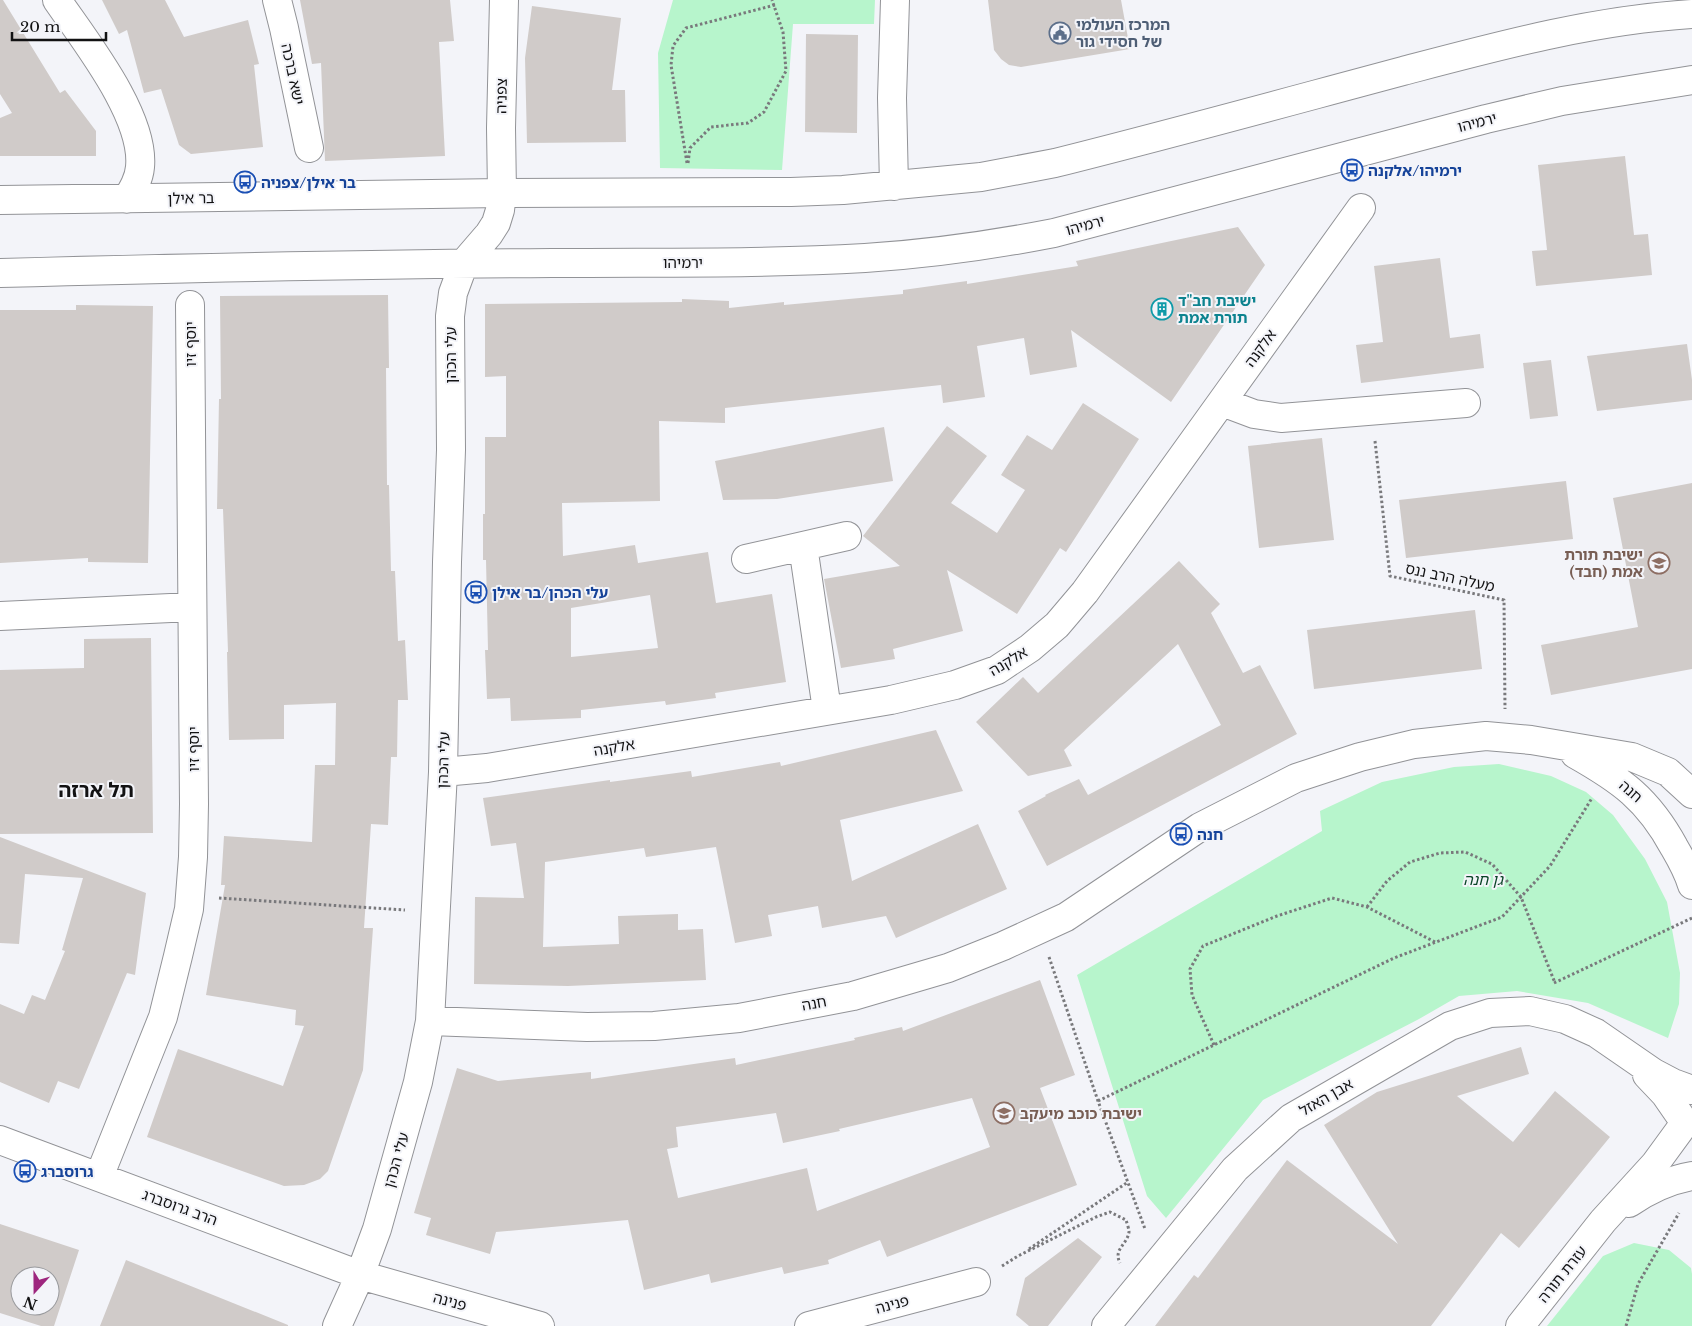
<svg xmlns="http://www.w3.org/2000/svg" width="1692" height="1326" viewBox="0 0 1692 1326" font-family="'Libre Baskerville','Noto Sans Hebrew',serif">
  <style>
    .green { fill: #b7f5cc }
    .building { fill: #d0cbc9; fill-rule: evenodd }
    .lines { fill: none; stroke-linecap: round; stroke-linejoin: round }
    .minor-casing { stroke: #929397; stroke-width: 30 }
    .path { stroke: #79797c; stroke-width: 3; stroke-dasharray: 2.5 2.5; stroke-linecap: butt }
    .minor { stroke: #fff; stroke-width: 28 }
    .labels { text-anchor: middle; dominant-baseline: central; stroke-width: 4; stroke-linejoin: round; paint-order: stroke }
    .service-label { font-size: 15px; font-weight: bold; fill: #4e5e75; stroke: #f3f4f9; text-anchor: start }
    .street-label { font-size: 15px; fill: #121213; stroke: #f3f4f9 }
    .transit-label { font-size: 15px; font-weight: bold; fill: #164399; stroke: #f3f4f9; text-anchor: start }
    .culture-label { font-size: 15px; font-weight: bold; fill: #0d838f; stroke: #f3f4f9; text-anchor: start }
    .education-label { font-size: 15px; font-weight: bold; fill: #785e54; stroke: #f3f4f9; text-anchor: end }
    .park-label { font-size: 15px; font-style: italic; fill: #0a4527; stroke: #f3f4f9 }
    .district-label { font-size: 20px; font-weight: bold; fill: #121213; stroke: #f3f4f9 }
  </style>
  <rect width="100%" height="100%" fill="#f3f4f9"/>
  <path class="green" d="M673,0H875L874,24H793L782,170L660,168L658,53Z
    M1499,764L1551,776L1586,792L1613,815L1645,859L1667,902L1680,973L1679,1004L1668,1038L1588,1003L1517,991L1459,996L1419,1019L1263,1100L1166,1218L1147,1196L1077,975L1322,831L1320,811L1382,782L1454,767Z
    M1634,1243L1669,1250L1691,1268L1692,1274V1326H1547L1603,1256Z"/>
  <path class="building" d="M0,0H3L60,93L65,90L96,131V156H0V118L12,113L0,94Z
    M102,0H165L184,37L248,20L259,64L254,65L263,147L191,154L179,145L161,89L144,93L127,30L119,34Z
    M300,0H450L454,41L439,42L445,156L325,161L321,63L312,64Z
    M988,0H1121L1130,49L1021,67L1009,65L1001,59L994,50Z
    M532,6L621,18L612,90H625L626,142L527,143L525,58Z
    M806,34L858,35L857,133L805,132Z
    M1625,156L1634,235L1648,234L1652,275L1536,286L1532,251L1547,250L1538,165Z
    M1238,227L1265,265L1171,402L1071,330L1077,367L1030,375L1024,338L977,346L985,397L943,403L941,385L725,408V423L659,421L660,501L562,503L563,556L635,545L638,563L708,552L716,603L772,594L786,682L715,693L716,698L666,705L665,701L581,710V718L511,721L510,698L487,699L485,650H488L486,560H483V514H485V437H506V376L485,377V304L682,302V299L729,301V308L784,302V305L903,294V290L967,281V284L1078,266L1076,261ZM650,595L658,648L571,657V608Z
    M1440,258L1450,338L1480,334L1484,368L1361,383L1356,345L1383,342L1374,266Z
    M388,295L389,368H386L387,485H389L391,571H395L398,641L405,640L408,700H398L397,757H391L388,825L371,824L364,928H373L363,1070L328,1171L320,1179L304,1185L284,1186L147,1137L178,1049L283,1086L304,1026L295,1025L296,1010L206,995L225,885H221L224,836L312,842L315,765H335L336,703L284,705V739L229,740L227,652H228L223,509H217L219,399H221L220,296Z
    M76,305L153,306L148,563L88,562V558L0,563V310H76Z
    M1687,344L1692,380V400L1597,411L1587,356Z
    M1551,360L1558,416L1530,419L1523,363Z
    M1083,403L1139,439L1066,552L1060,548L1017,614L947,570L963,631L893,649L895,659L841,668L824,579L900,566L863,536L947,426L987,456L951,503L997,533L1025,490L1001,475L1027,435L1052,450Z
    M884,427L893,481L777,499L723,500L715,461Z
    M1322,438L1334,540L1259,548L1248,446Z
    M1566,481L1573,539L1406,558L1399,500Z
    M1692,483V669L1551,695L1541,645L1638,627L1613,498Z
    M1179,561L1220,604L1211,613L1243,673L1260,665L1297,734L1047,866L1018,811L1046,796L1045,795L1079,779L1088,795L1221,725L1178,644L1064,750L1072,766L1028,776L976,722L1023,677L1038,693Z
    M1475,610L1482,669L1314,689L1307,630Z
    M151,638L153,833L0,834V670L84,668V639Z
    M936,730L963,791L840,820L852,881L978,824L1007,889L896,938L886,916L822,928L818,906L768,915L772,936L735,943L716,847L646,857L644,848L545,862L543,947L619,944L618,916L678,914V930L703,929L706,980L568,986L474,984L475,897L524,898L516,843L491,846L483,798L610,780V782L691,771L692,777L780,762L781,766Z
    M0,837L146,893L135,975L127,973L79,1089L58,1081L49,1103L0,1082V1004L24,1014L32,995L45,1000L65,951L62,950L83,878L25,874L19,944L0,943Z
    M1040,980L1075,1075L1040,1088L1077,1185L887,1257L880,1240L828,1260L829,1264L784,1274L782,1267L711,1283L709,1274L644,1290L628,1220L496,1232L490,1254L426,1235L431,1218L414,1213L457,1068L498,1081L591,1072V1079L735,1058L736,1065L855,1040L854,1038L902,1027L903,1031ZM972,1098L990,1147L817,1211L807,1168L678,1198L667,1149L678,1147L676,1127L776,1113L783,1143L840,1131L839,1129Z
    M1521,1047L1529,1074L1457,1096L1513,1142L1555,1091L1610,1137L1519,1248L1501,1233L1431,1326H1155L1194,1275L1198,1278L1287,1160L1398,1244L1324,1125L1377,1092Z
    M0,1224L79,1250L54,1326H41L0,1313ZM20,1276H50V1306H20Z
    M1078,1238L1102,1257L1048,1326H1029L1016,1315L1025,1278Z
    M126,1260L288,1325V1326H100Z"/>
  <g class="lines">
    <g class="minor-casing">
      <path id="minor" d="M57,0C85,41 145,116 140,167C139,179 133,189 127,199
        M277,0L284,28L309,148
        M894,186L892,98L895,0
        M0,200L502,193L791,192L843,190L981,177L1055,163C1171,134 1287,102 1403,71C1498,46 1593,20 1692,14
        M0,273C184,268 368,264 552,263C656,262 761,264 865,258C928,254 992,245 1054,233L1486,119L1562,101L1692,80
        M1222,402L1254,414L1281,418L1466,403
        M803,546L827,710
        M746,559L847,536
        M0,616L192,607
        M1575,754C1621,780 1648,799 1674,847C1681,859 1688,871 1692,885
        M443,772L487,768L891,700L955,685L997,670L1030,648L1057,625L1085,592L1361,208
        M430,1021L587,1027L654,1026L739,1018L853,996L948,968L1003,946L1066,917L1200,827L1296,778L1360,757L1414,744L1486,736L1531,740L1632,757L1668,772L1692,794
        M1647,1075L1665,1094L1683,1120
        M0,1140L360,1275L540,1326
        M99,1177L163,1017L178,956L189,909L193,857L194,804L190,305
        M1629,1203C1648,1190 1669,1180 1692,1176
        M337,1326L360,1275L377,1229L418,1082L430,1021L443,772L447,562L451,450L450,316L453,293L464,263L489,234L496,223L500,210L502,193L501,128L504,0
        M809,1326L976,1282
        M1106,1326L1235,1169L1291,1118L1450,1026L1490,1013L1530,1011L1565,1019L1596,1033L1654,1073L1673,1083L1692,1090
        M1520,1326L1603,1221L1655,1164L1682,1127"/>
    </g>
    <path class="path" d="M687,163L671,65L673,46L686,28L775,5
      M688,163L690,148L711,127L748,123L764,112L786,71L783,32L772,0
      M1375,441L1390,576L1504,600L1505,709
      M219,898L405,910
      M1367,907L1387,881L1410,862L1440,853L1465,852L1492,864L1521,897L1555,983
      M1049,957L1098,1101L1145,1229
      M1554,983L1692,918
      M1214,1045L1192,995L1190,969L1203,946L1277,916L1332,898L1367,907L1435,942
      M1098,1101L1394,958L1502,917L1550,866L1592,798
      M1029,1249L1128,1182
      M1002,1266L1018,1256L1096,1217L1110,1212L1126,1220C1127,1223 1129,1229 1129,1232C1127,1245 1113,1249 1120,1263
      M1626,1326L1638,1284L1679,1213"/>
    <use href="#minor" class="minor"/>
  </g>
  <defs>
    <g id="civic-ring" transform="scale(1.125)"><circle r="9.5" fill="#f3f4f9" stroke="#5c6f8a" stroke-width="1.5"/><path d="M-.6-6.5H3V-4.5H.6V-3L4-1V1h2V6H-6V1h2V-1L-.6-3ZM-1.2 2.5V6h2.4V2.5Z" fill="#5c6f8a"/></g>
    <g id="bus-ring" transform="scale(1.125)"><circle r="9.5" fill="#f3f4f9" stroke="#1a4fb4" stroke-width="1.5"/><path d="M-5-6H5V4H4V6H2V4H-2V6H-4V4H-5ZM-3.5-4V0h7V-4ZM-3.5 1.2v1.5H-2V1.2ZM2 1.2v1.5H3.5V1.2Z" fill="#1a4fb4"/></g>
    <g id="building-ring" transform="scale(1.125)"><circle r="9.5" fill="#f3f4f9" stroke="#0f9aa8" stroke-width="1.5"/><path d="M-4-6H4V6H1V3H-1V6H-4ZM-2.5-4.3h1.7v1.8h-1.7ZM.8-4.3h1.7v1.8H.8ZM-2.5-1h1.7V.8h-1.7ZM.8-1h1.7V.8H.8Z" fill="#0f9aa8"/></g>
    <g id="school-ring" transform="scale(1.125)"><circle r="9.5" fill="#f3f4f9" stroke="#8d6e63" stroke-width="1.5"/><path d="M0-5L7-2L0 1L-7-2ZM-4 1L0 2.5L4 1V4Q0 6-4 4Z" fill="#8d6e63"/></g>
  </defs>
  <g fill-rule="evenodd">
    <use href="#civic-ring" x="1060" y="33"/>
    <use href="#bus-ring" x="1352" y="170"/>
    <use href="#bus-ring" x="245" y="182"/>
    <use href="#building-ring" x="1162" y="309"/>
    <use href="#school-ring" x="1659" y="563"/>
    <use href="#bus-ring" x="476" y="592"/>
    <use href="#bus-ring" x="1181" y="834"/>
    <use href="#school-ring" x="1004" y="1113"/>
    <use href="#bus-ring" x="25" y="1171"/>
  </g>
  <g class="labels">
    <g class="service-label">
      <text x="1076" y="24">המרכז העולמי<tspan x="1076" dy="17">של חסידי גור</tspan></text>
    </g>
    <g class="street-label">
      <text transform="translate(293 74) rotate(78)">ישא ברכה</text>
      <text transform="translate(501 96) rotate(-89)">צפניה</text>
      <text transform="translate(1477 122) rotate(-14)">ירמיהו</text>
      <text transform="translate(191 198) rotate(-1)">בר אילן</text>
      <text transform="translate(1085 225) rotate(-15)">ירמיהו</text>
      <text x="683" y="262">ירמיהו</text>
      <text transform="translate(190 344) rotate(-90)">יוסף זיו</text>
      <text transform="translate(1260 348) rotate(-54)">אלקנה</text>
      <text transform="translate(450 355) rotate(-90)">עלי הכהן</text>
      <text transform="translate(1450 577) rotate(12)">מעלה הרב ננס</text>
      <text transform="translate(1008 661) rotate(-31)">אלקנה</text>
      <text transform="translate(614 747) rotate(-10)">אלקנה</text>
      <text transform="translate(193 749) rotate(-90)">יוסף זיו</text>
      <text transform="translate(443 760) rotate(-88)">עלי הכהן</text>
      <text transform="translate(1631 791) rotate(41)">חנה</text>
      <text transform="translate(814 1003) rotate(-11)">חנה</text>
      <text transform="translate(1326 1097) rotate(-30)">אבן האזל</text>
      <text transform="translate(396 1160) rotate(-74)">עלי הכהן</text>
      <text transform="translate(180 1207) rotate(20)">הרב גרוסברג</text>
      <text transform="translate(1562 1274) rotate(-51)">עזרת תורה</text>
      <text transform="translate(450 1301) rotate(15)">פנינה</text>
      <text transform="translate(892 1304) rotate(-15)">פנינה</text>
    </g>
    <g class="transit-label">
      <text x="1368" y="170">ירמיהו/אלקנה</text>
      <text x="261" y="182">בר אילן/צפניה</text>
      <text x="492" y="592">עלי הכהן/בר אילן</text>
      <text x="1197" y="834">חנה</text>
      <text x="41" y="1171">גרוסברג</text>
    </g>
    <g class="culture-label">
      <text x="1178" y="300">ישיבת חב"ד<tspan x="1178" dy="17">תורת אמת</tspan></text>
    </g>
    <g class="education-label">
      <text x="1643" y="554">ישיבת תורת<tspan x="1643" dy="17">אמת (חבד)</tspan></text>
      <text x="1020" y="1113" text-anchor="start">ישיבת כוכב מיעקב</text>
    </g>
    <g class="park-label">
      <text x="1483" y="879">גן חנה</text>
    </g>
    <g class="district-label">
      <text x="96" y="790">תל ארזה</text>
    </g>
  </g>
  <g transform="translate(35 1291) rotate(201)"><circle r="24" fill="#f3f4f9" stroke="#999a9d"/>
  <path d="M0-4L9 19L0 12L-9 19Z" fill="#9d257e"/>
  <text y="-8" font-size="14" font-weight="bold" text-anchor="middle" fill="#121213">N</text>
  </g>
  <path d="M12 32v8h94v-8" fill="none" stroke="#121213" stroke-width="2.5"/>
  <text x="20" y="32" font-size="15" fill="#121213" stroke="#f3f4f9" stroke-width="4" paint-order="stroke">20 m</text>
</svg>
